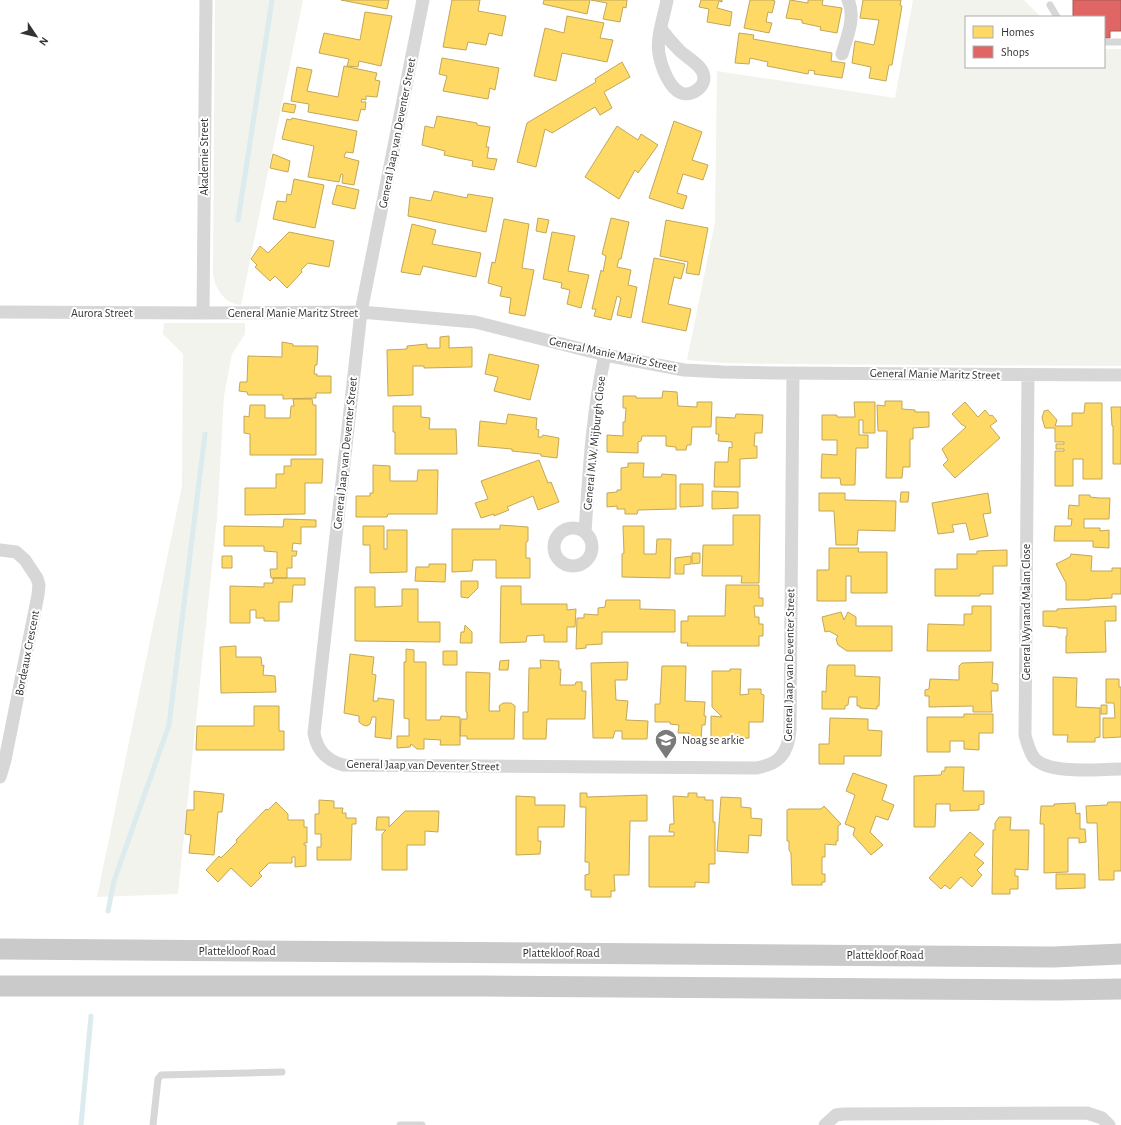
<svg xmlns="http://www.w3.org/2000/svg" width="1121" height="1125" viewBox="0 0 1121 1125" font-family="'Alegreya Sans',sans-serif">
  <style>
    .green { fill: #f1f3ec }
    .homes { fill: #ffd966; stroke: #c2a757 }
    .shops { fill: #e06666; stroke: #ac5757 }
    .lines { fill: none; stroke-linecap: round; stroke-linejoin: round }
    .stream { stroke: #dbebee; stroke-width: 5 }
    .service { stroke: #d7d7d7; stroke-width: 7 }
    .minor { stroke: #d7d7d7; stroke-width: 13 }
    .primary { stroke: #cacaca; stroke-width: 21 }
    .labels { text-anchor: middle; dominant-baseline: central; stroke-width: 4; stroke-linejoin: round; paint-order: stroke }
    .street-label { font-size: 12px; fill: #333; stroke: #fff }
    .poi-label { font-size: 12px; fill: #333; stroke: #fff; text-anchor: start }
  </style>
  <rect width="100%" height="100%" fill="#fff"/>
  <path class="green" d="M215,0H303L241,305C225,304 215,289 213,274Z
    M913,0H1024L1041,17H966V67H1104V49H1121V366L787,364L724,363L687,360L715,222L717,71L895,98Z
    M164,323H245V334L232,354L224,396L217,518L178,894L97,897L182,486L183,354L163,334Z"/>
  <path class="homes" d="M341,0H389L387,9Z
    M452,0H480L478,11L506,16L502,36L489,33L486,45L468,42L466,50L443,47Z
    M544,0H590L587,14L543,4Z
    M591,0H627L626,8L623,7L620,22L603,19L607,3Z
    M701,0H722V2L719,1L717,8L732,12L730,26L707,22L709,9L699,7Z
    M750,0H772L775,1L772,13L768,12L766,22L772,23L769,33L744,28Z
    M790,0L808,3V0H823L822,5L842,8L837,33L820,30L821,27L802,23V20L786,18Z
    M863,0H901L900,5L902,6L892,65H889L886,81L869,78L871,67L852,63L855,41L874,45L879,20L860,18Z
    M365,12L392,16L381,66L359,61L358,67L347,66L349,59L319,53L324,33L360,40Z
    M567,16L604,23L600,38L613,40L607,62L562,53L556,81L534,76L545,28L564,33Z
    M739,33L754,35L753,39L832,53L831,61L845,63L842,78L814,74L815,71L809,70L808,74L767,66L768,62L750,58L749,64L735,63Z
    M442,58L499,68L495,90L490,88L488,99L443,91L447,76L439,74Z
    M622,62L630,77L604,92L612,108L600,115L595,107L552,133L545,129L536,167L517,162L527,123L596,82L595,79Z
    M344,66L377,73L375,80L380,81L377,97L366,96V100L362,99L361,102H366L365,110L361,109L358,121L308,112L309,104L291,101L297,67L312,70L307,91L338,97Z
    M284,103L296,105L294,113L282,111Z
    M437,116L477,123V125L490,127L486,147H489L487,158L497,159L494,170L472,166L473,161L444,155L445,151L422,145L425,126L434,128Z
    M292,118L357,131L353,153L346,152L344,157L359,161L354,185L342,183L343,175L341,174L339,182L308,177L314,146L282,139L287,119L291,120Z
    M674,121L702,132L692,160L708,165L703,180L683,174L677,193L687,196L683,209L649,198Z
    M617,126L638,140L641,134L658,145L638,173L635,170L619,199L585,177Z
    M273,154L290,161L288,172L270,168Z
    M294,179L324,185L315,228L273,219L277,201L286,202L287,194L291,195Z
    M337,185L359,190L355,209L332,204Z
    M434,191L467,198L468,194L493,198L486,232L408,216L410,197L431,201Z
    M538,218L549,220L546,233L536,231Z
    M611,218L629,222L621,259H619L617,267L631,270L628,285L637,287L631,318L617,315L621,298L617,296L611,320L594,316L596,309H592L601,270L603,272L606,256L602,254Z
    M504,219L529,224L522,268L534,270L525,316L509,313L511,298L500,296L502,287L488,283L492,262L495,263Z
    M666,220L708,228L699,275L686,273L688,262L660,256Z
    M412,224L436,230L432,244L481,253L476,277L423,266L420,275L401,272Z
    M289,232L334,241L329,267L308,263L301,270L302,272L287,288L275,276L270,281L255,267L257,265L251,259L260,246L268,253Z
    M552,232L575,236L568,271L589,275L581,308L567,304L570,290L561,288L562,283L543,279Z
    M654,258L685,264L681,279L674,277L668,304L691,309L686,331L642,322Z
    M449,336V348L472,347V367L424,368V366H413V395L388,396L387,350L407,349V346L427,344V348H440V337Z
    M282,342L293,344V346H318L317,365H315L314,374H317V376H331V393H316V398L283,399V395H248L247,392L239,391L240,382H247L248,356L282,357Z
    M489,354L539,365L530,400L494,391L498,377L485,374Z
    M663,391L677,392L678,406L697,407V402H712L711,427H692L691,445H687L686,450H676V447L666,446V436H642L641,441L638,442V453L607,452V435L623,436V422H625L626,408H623V396H636V398H662Z
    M293,399H312L313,405H316V455H250V434L244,433V416L249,417L250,405H265V418H290L291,406H294Z
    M885,401H902V409L915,410V412H929V427L913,428V439H910V467H903L902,478H886L887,431H878L877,405L885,406Z
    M854,402H875V433H863V420H859V435H868V448H856L855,485H841L840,478H821L822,454L837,455V440H822V415H837V417H855Z
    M965,402L978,417L985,410L990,416L992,415L997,421L990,426L1000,438L955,478L943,465L948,460L942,449L966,427L963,425H962L952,414Z
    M1085,403H1102V479H1083V459H1073V486H1055V451H1064V449H1056V444H1064V442H1055V428H1045L1042,418L1044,411L1048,410L1057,420L1055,426H1072V413H1084Z
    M393,406H421V417L430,418L429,429H456L457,454H395V432H393Z
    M1111,407H1121V464H1113V426H1112Z
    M508,414L537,418L536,429L539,430L538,437H542L543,435L559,438L557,458L541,456V454L512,451V449L478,446L480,421L506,424Z
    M736,414L763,415L762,433H755L754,446H757V458L740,459V487H714L715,462H728L729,447L732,448V442L718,441L719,434H716V417L735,418Z
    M291,459H323L322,483H305V514L245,515V488H276V474H284V466H291Z
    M539,460L548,483L551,482L559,502L538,510L533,496L507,507L509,510L494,516V514L481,518L475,503L488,499L481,481Z
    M628,463H644L643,477H661L662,474L676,475V509L638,510L637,514H625V509H617V506L607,507V493L617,492V490H621V468L628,467Z
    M373,465L390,466V481H417L418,470H438L437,514H388L387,517H356V496H370V493H373Z
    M680,484H703V506L680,507Z
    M712,491L738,492V508L712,509Z
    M901,492H909L908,502H900Z
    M819,493H845V500L896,501L895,531L858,530L857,545H836L834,511H819Z
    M988,493L991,513L983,514L988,536L970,540L966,523L952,525L954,532L938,534L932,503Z
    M1079,495H1090V497L1099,498H1110L1109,519H1084V528H1100V531L1109,530V548L1093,547V541H1054L1055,526H1071L1072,519H1068L1069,505L1079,506Z
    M733,515H760L759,583H741L742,576H702L703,545H733Z
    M284,519L316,520V527H301V544L293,543L292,551H297L296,556H292V568H287V578H271L270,569H277V552L264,551V546H224V526L283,527Z
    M500,525L528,527V541L526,542V558H530V578H496V560H473L472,571L452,572V529H500Z
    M363,526H384V549H387V530H407V572L370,573V545H363Z
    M623,526H644V554H656L657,539H671L670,578L622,577V554L624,553Z
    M829,548H859L858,552H887V593H851V576H846V601H817V570H829Z
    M1007,550V566H993V594H980V596H935V569H957V554H977V551Z
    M692,553H700V563L692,564Z
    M1071,554L1092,556L1091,571H1112V568H1121V594H1112V598L1090,599V600H1066V583L1056,564L1070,557Z
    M222,556H232V568H222Z
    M691,556V564L684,565V574H675V558Z
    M429,564H446L445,582L415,581L416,567H429Z
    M273,578H305V585H293L292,602H279V621H264V618H256V610H250V623H230V586L264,587V583H273Z
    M461,581H478V588L468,598L461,597Z
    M726,585H759V598H763V606H754L755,617H759V624H763V636H759V646H687L688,643H681V621H688V616H725Z
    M501,586H521V604H567V610L576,609L575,627H567V642H544V635L527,636L526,642L500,643Z
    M355,587H375V607L402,606V589H418V622H440V642L355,641Z
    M606,600H640V609L675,610V632H602V644L586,645V648L576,649L577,618H584V614L598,615V608L605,607Z
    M972,606H991V651H927L928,624L964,625V614H972Z
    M1116,606V621H1105L1106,652L1066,653V636H1067V628H1058V627L1043,626V611H1057V609Z
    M841,612L844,620L848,612L856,617V626H892V651H847L838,645L836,639L838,636L829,631L825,632L822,617Z
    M465,625L472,632V643H460L461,632H464Z
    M236,646V657H261L262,666L264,665L263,675L275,676L276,692L221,693L220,647Z
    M406,649L414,650V662H426V720H440L441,716L460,717V745H440L441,740L424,739V749H417L411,744L410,747L397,748V736H409V719L404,718V662H406Z
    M443,651H457V665H443Z
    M350,654L374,657L372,674L376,675L373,701H378V698L394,700L391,739L375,737L376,717H372L370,724L367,726L363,725L359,722V716L344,713Z
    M509,660L508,670H499L500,661Z
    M540,660L559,661V669H561L560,685H575L576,682H582V691H586L585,719H547L546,739H523V712H528L529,668H541Z
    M628,662L627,680H615L616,700L628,701L626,720L648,721L647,739H622V731H615L613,738H593L591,663Z
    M993,662L992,683L998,684V691H991L992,712H973V706L929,707V696H925V690L929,689L930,679L959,680V666L962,663Z
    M828,665H855V676L880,677L879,706H877V709L860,708V706H857V697H849L848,705L845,706V709H822V691L826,692L827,667H828Z
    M662,666H686L685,701L705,702L704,716H706L705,725H702L701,740L688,741L689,733H678L679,725L670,724V722H655V704H660Z
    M730,669H741L740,695L749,694L748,689H761V694L764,695L763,722H749V738L724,739V744L711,743V716L722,717L712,707V671H730Z
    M466,672L490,673L489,711H500L499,706L503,703H511L515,706L514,739H467V736H460L461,719H467V712H466Z
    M1053,677L1077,678L1076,707L1100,708V737L1095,738V742H1067L1068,735H1053Z
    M1106,679H1119V687H1121V737L1103,738V718H1115L1114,703H1106Z
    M1101,705H1107V714H1101Z
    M254,706H279V731H284V750H196L197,726H254Z
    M964,714H993V733H979V750L964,749V741H950V752H927V717H964Z
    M830,718L868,719V730L882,731L881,756H844V764H819V744H829Z
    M945,767H964L963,791H984V804L979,805V810L950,811V804H936L935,827H914V776L941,775L942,771H945Z
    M853,773L887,785L882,800L894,805L888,820L876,816L870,832L883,845L871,855L853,835L855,828L845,824L855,795L846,791Z
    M194,791L224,794L222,812H218L214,855L189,853L191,835L185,834L187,810H194Z
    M580,793H587V797L647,795V821H630L629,875H614L615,891H611V897H591V890H585V875L589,874V862H585L586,807H580Z
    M688,793H697V797H705V800H713V822H715V864H709V883L695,882V887H649V836H674V832H669L670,824H674L673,796L688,797Z
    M516,796L535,797V805H565L564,827H538V841H541L540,854L516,855Z
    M721,797L741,798V807L751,808V818L762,819L761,836L749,835L748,853L717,851Z
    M319,800L334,801V808H343L342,813H346V818H356V824H352L351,860H317V847H321V834H315V814H319Z
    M276,802L288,814V820H304V827H307V843H304V845H306V866L295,867V857H292V863H269L259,873L262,876L251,887L231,868L218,882L206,870L219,856L221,858L237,842L236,840L266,809L268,810Z
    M1108,802H1121V871H1114V880H1099L1097,823H1087L1086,806L1107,805Z
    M1075,803L1076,814L1080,813V829H1085L1086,842L1079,843V838H1068V872L1044,873V824H1040L1041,806H1054V804Z
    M824,806L841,824L838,826V841H836V845L825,844V857H822V874H825V882H822V885H792L791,853L789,850V841H787V810L789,809H821Z
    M405,811H439L438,832L425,831V845H407V870H382V834L386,830H376L377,817H389V827Z
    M999,817H1011L1010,830H1029L1028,870L1015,869V876H1018V889H1010V894H992L993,830H995V823Z
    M970,832L984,844L974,855L984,863L977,870L982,875L972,887L961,877L950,889L945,885L941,889L929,878Z
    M1056,874H1085V888L1056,889Z"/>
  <path class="shops" d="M1073,0H1121V31H1110V38H1104V17H1073Z"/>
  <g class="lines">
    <path class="stream" d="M238,220L272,0
      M108,911L114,881L169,725L205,434
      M81,1125L91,1016"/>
    <path class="service" d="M1050,5L1057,17
      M1104,42H1121
      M153,1125L158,1079L161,1075L282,1072
      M400,1125H422"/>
    <path class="minor" d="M423,0L361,312L314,733C317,750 326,760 343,765L756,768C780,764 788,753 790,730L793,373
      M661,29C667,37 672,43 679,50C686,57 700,64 703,73C708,86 692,97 681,93C669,88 661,66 659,54C656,37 664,17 667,0
      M842,54C847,38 856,16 848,0
      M0,312L203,313L361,312L475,322L605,355L684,370L723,372L776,373L1121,375
      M203,313L206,0
      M1028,375L1025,735C1027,743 1029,751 1034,758C1049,775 1099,769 1121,769
      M554 547a19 19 0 1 1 38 0a19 19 0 1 1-38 0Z
      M585,532C589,472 592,413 605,355
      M0,550L16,552L25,560L37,578L39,585L38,595L5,760L0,777
      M825,1125L836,1115L843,1114L1087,1113L1102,1118L1109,1125"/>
    <path class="primary" d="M0,949L1053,957L1121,954
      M0,986H483L1057,990L1121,989"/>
  </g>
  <defs>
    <g id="school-pin" transform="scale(1.15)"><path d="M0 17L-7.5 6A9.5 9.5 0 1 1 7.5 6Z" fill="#7a7a7a" stroke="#fff"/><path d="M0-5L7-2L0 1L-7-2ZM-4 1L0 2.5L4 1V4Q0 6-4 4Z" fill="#fff"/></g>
  </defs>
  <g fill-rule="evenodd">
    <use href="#school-pin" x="666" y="740"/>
  </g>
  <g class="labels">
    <g class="street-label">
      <text transform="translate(397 133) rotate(-79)">General Jaap van Deventer Street</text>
      <text transform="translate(204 157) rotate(-90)">Akademie Street</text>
      <text x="102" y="313">Aurora Street</text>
      <text x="293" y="313">General Manie Maritz Street</text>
      <text transform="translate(613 354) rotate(12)">General Manie Maritz Street</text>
      <text transform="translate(935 374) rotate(1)">General Manie Maritz Street</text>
      <text transform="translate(594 443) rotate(-84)">General M.W. Mijburgh Close</text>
      <text transform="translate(345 453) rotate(-84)">General Jaap van Deventer Street</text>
      <text transform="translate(1026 612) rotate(-90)">General Wynand Malan Close</text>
      <text transform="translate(27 653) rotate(-79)">Bordeaux Crescent</text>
      <text transform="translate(789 665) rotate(-89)">General Jaap van Deventer Street</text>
      <text transform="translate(423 765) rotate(1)">General Jaap van Deventer Street</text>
      <text x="237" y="951">Plattekloof Road</text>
      <text x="561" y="953">Plattekloof Road</text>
      <text x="885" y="955">Plattekloof Road</text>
    </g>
    <g class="poi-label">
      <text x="682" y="740">Noag se arkie</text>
    </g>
  </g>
  <rect x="965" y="16" width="140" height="52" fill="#ffffff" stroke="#adadad"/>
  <rect x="973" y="26" width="20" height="12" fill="#ffd966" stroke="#adadad"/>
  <text x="1001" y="36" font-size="12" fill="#333333">Homes</text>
  <rect x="973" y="46" width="20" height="12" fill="#e06666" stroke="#adadad"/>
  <text x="1001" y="56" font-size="12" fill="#333333">Shops</text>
  <g transform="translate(36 36) rotate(125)" stroke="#ffffff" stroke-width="3" paint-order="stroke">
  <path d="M0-3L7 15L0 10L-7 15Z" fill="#333333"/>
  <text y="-6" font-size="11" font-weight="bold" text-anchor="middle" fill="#333333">N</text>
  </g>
</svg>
